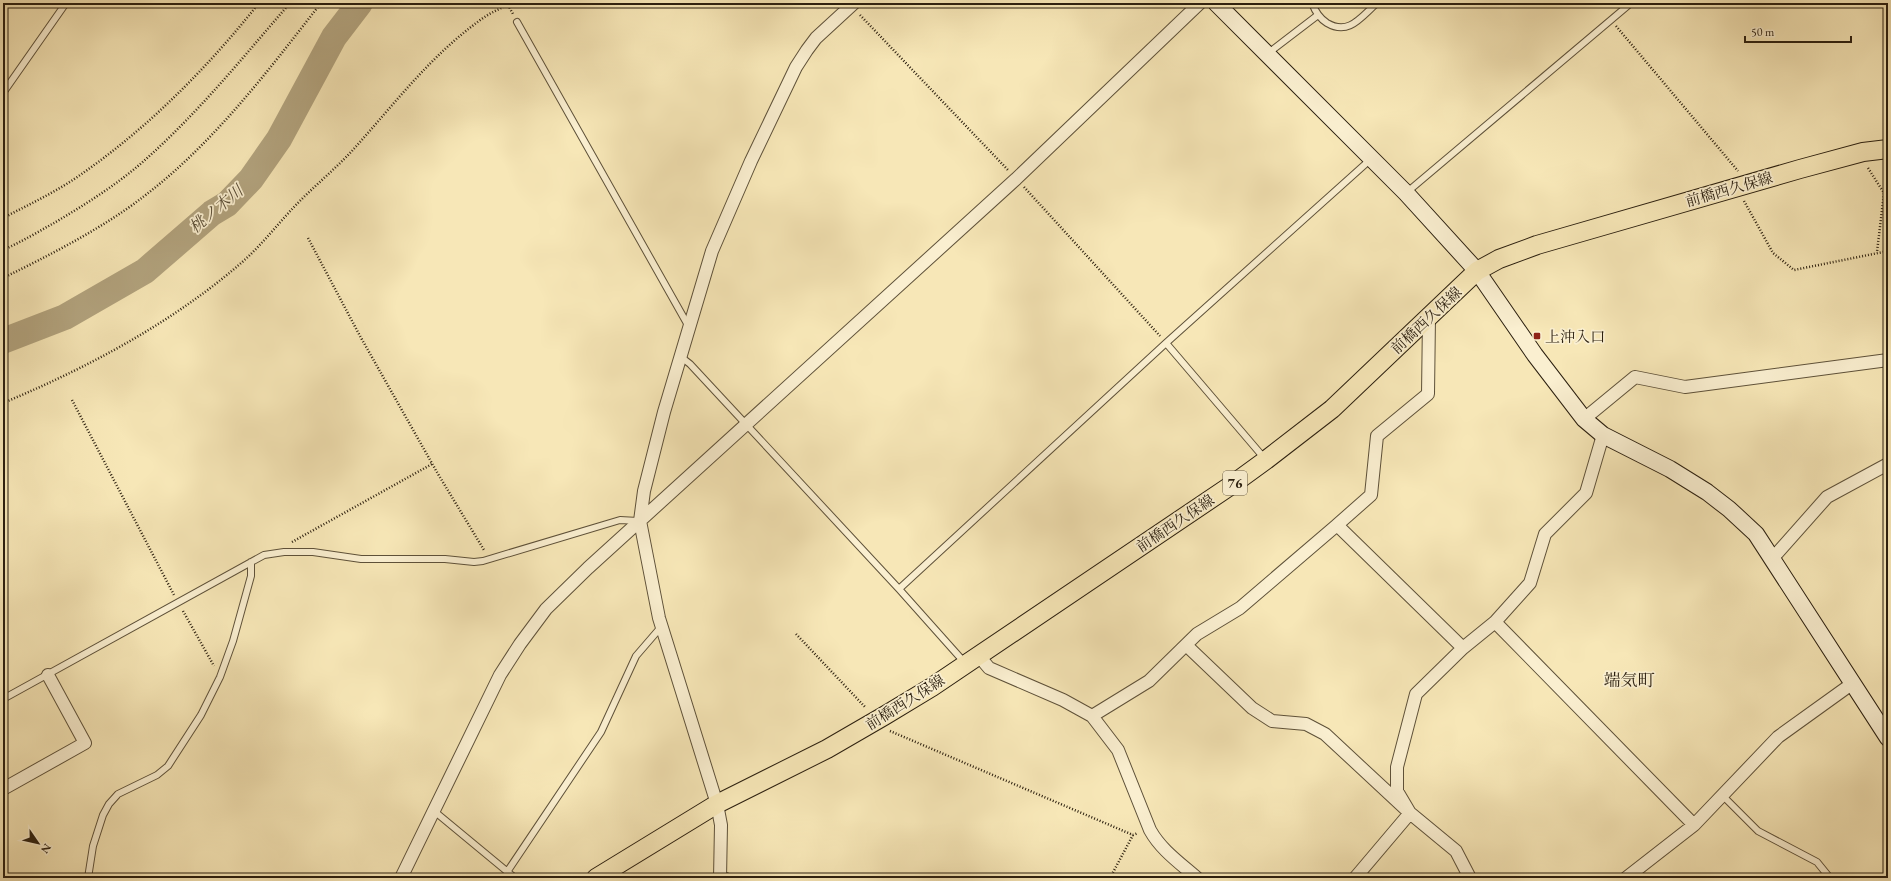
<svg xmlns="http://www.w3.org/2000/svg" width="1891" height="881" viewBox="0 0 1891 881" font-family="'EB Garamond','Noto Serif JP',serif">
  <style>
    .lines { fill: none; stroke-linecap: round; stroke-linejoin: round }
    .river { stroke: #b2a37e; stroke-width: 26 }
    .lane-casing { stroke: #5e5139; stroke-width: 8 }
    .street-casing { stroke: #5e5139; stroke-width: 14 }
    .secondary-casing { stroke: #2b1f0f; stroke-width: 18 }
    .primary-casing { stroke: #2b1f0f; stroke-width: 20 }
    .path { stroke: #2b1f0f; stroke-width: 2.5; stroke-dasharray: 1 2; stroke-linecap: butt }
    .lane { stroke: #faefd0; stroke-width: 6 }
    .street { stroke: #faefd0; stroke-width: 12 }
    .secondary { stroke: #faefd0; stroke-width: 16 }
    .primary { stroke: #f7e7b7; stroke-width: 18 }
    .poi-dot { fill: #8f2418; stroke: #faefd0; stroke-width: 1.5 }
    .labels { text-anchor: middle; dominant-baseline: central; stroke-width: 3.5; stroke-linejoin: round; paint-order: stroke }
    .shield { fill: #faefd0; stroke: #695d49; stroke-width: 1 }
    .shield-label { font-size: 14px; font-weight: bold; fill: #2b1f0f }
    .street-label { font-size: 15px; fill: #2b1f0f; stroke: #faefd0 }
    .poi-label { font-size: 15px; fill: #2b1f0f; stroke: #faefd0; text-anchor: start }
    .water-label { font-size: 16px; font-style: italic; fill: #5a4d36; stroke: #faefd0 }
    .quarter-label { font-size: 17px; fill: #2b1f0f; stroke: #faefd0 }
  </style>
  <rect width="100%" height="100%" fill="#f7e7b7"/>
  <filter id="stains"><feTurbulence type="fractalNoise" baseFrequency=".005" numOctaves="4"/><feColorMatrix values="0 0 0 0 .2 0 0 0 0 .09 0 0 0 0 .02 0 0 0 .5 -.17"/></filter>
  <radialGradient id="worn" r=".72"><stop offset=".6" stop-color="#630" stop-opacity="0"/><stop offset="1" stop-color="#630" stop-opacity=".3"/></radialGradient>
  <g class="lines">
    <path class="river" d="M3,341L65,317L145,271L212,213L227,204L251,179L279,139L334,37L360,3"/>
    <g class="lane-casing">
      <path id="lane" d="M1312,3C1315,11 1319,18 1327,23C1349,36 1361,17 1377,3
        M517,22L689,327
        M1267,54L1318,15
        M3,93L66,3
        M1406,193L1631,3
        M1166,343L1265,459
        M681,357L690,364L899,589L965,663
        M899,589L1166,343L1371,159
        M3,699L264,555L284,552H313L361,559H445L474,562L483,561L620,520L638,521
        M1722,795L1758,831L1817,862L1830,878
        M434,811L515,878
        M507,872L601,732L636,656L661,627
        M721,874L731,878
        M88,878L93,846L103,815L109,804L118,794L157,775L168,766L201,715L220,677L233,641L251,576V562"/>
    </g>
    <g class="street-casing">
      <path id="street" d="M1584,419L1635,377L1685,387L1888,360
        M1337,525L1371,495L1377,436L1428,394L1429,317
        M1772,559L1827,497L1888,464
        M1495,622L1694,825
        M1186,645L1252,708L1272,721L1306,724L1325,734L1410,813L1355,878
        M978,655L989,668L1063,700L1092,716L1118,750L1150,830C1161,850 1180,863 1197,878
        M1092,716L1149,681L1197,634L1240,608L1337,525L1463,648
        M3,789L85,743L48,675
        M401,878L500,675L520,644L546,609L588,568L1016,179L1200,3
        M720,878L721,825L717,804L659,618L640,521L644,491L664,412L712,251L751,161L796,67L807,50L816,38L854,3
        M1470,878L1456,851L1410,813L1397,791V767L1416,694L1463,648L1495,622L1530,583L1545,534L1586,493L1603,435
        M1626,878L1694,825L1778,737L1853,683"/>
    </g>
    <g class="secondary-casing">
      <path id="secondary" d="M1216,3L1406,193L1477,271L1535,355L1584,419L1603,435L1670,469L1707,492L1729,509L1756,534L1888,738"/>
    </g>
    <g class="primary-casing">
      <path id="primary" d="M596,878L717,804L827,749L884,716L932,687L1233,484L1266,460L1332,409L1477,271L1499,259L1537,245L1800,169L1863,152L1888,149"/>
    </g>
    <path class="path" d="M508,5L513,14
      M860,15L1008,170
      M1616,26L1738,171
      M1868,168L1884,193L1877,252
      M1024,187L1160,336
      M1744,201L1773,253L1794,270L1888,251
      M3,218C30,204 58,191 83,173C150,126 208,67 259,3
      M308,238L360,336L438,474L484,550
      M3,250C21,242 38,232 54,223C86,204 118,184 146,159C199,112 244,56 290,3
      M3,278C48,256 103,228 143,197C213,144 267,72 321,3
      M72,400L174,595
      M3,403C87,368 170,324 240,264C260,247 276,226 294,207C312,188 333,171 351,152C392,107 429,57 479,21C489,13 500,9 511,3
      M292,542L432,464
      M183,611L214,666
      M796,634L866,708
      M890,731L1133,835L1138,833
      M1110,878L1133,835"/>
    <use href="#lane" class="lane"/>
    <use href="#street" class="street"/>
    <use href="#secondary" class="secondary"/>
    <use href="#primary" class="primary"/>
  </g>
  <rect class="poi-dot" x="1533" y="332" width="8" height="8" rx="2"/>
  <g class="labels">
    <rect class="shield" x="1223" y="471" width="24" height="24" rx="3"/>
    <g class="shield-label">
      <text x="1235" y="483">76</text>
    </g>
    <g class="street-label">
      <text transform="translate(1729 189) rotate(-16)">前橋西久保線</text>
      <text transform="translate(1426 320) rotate(-43)">前橋西久保線</text>
      <text transform="translate(1175 523) rotate(-34)">前橋西久保線</text>
      <text transform="translate(905 702) rotate(-32)">前橋西久保線</text>
    </g>
    <g class="poi-label">
      <text x="1545" y="336">上沖入口</text>
    </g>
    <g class="water-label">
      <text transform="translate(216 209) rotate(-40)">桃ノ木川</text>
    </g>
    <g class="quarter-label">
      <text x="1629" y="680">端気町</text>
    </g>
  </g>
  <rect width="1891" height="881" fill="none" stroke="#f7e7b7" stroke-width="16"/>
  <rect x="4" y="4" width="1883" height="873" fill="none" stroke="#2b1f0f" stroke-width="2"/>
  <rect x="8" y="8" width="1875" height="865" fill="none" stroke="#2b1f0f"/>
  <g transform="translate(38 843) rotate(124)" stroke="#faefd0" stroke-width="3" paint-order="stroke">
  <path d="M0-3L7 15L0 10L-7 15Z" fill="#2b1f0f"/>
  <text y="-6" font-size="11" font-weight="bold" text-anchor="middle" fill="#2b1f0f">N</text>
  </g>
  <path d="M1745 36v6h106v-6" fill="none" stroke="#2b1f0f" stroke-width="2"/>
  <text x="1751" y="36" font-size="12" fill="#2b1f0f" stroke="#faefd0" stroke-width="3" paint-order="stroke">50 m</text>
  <rect width="100%" height="100%" filter="url(#stains)"/>
  <rect width="100%" height="100%" fill="url(#worn)"/>
</svg>
